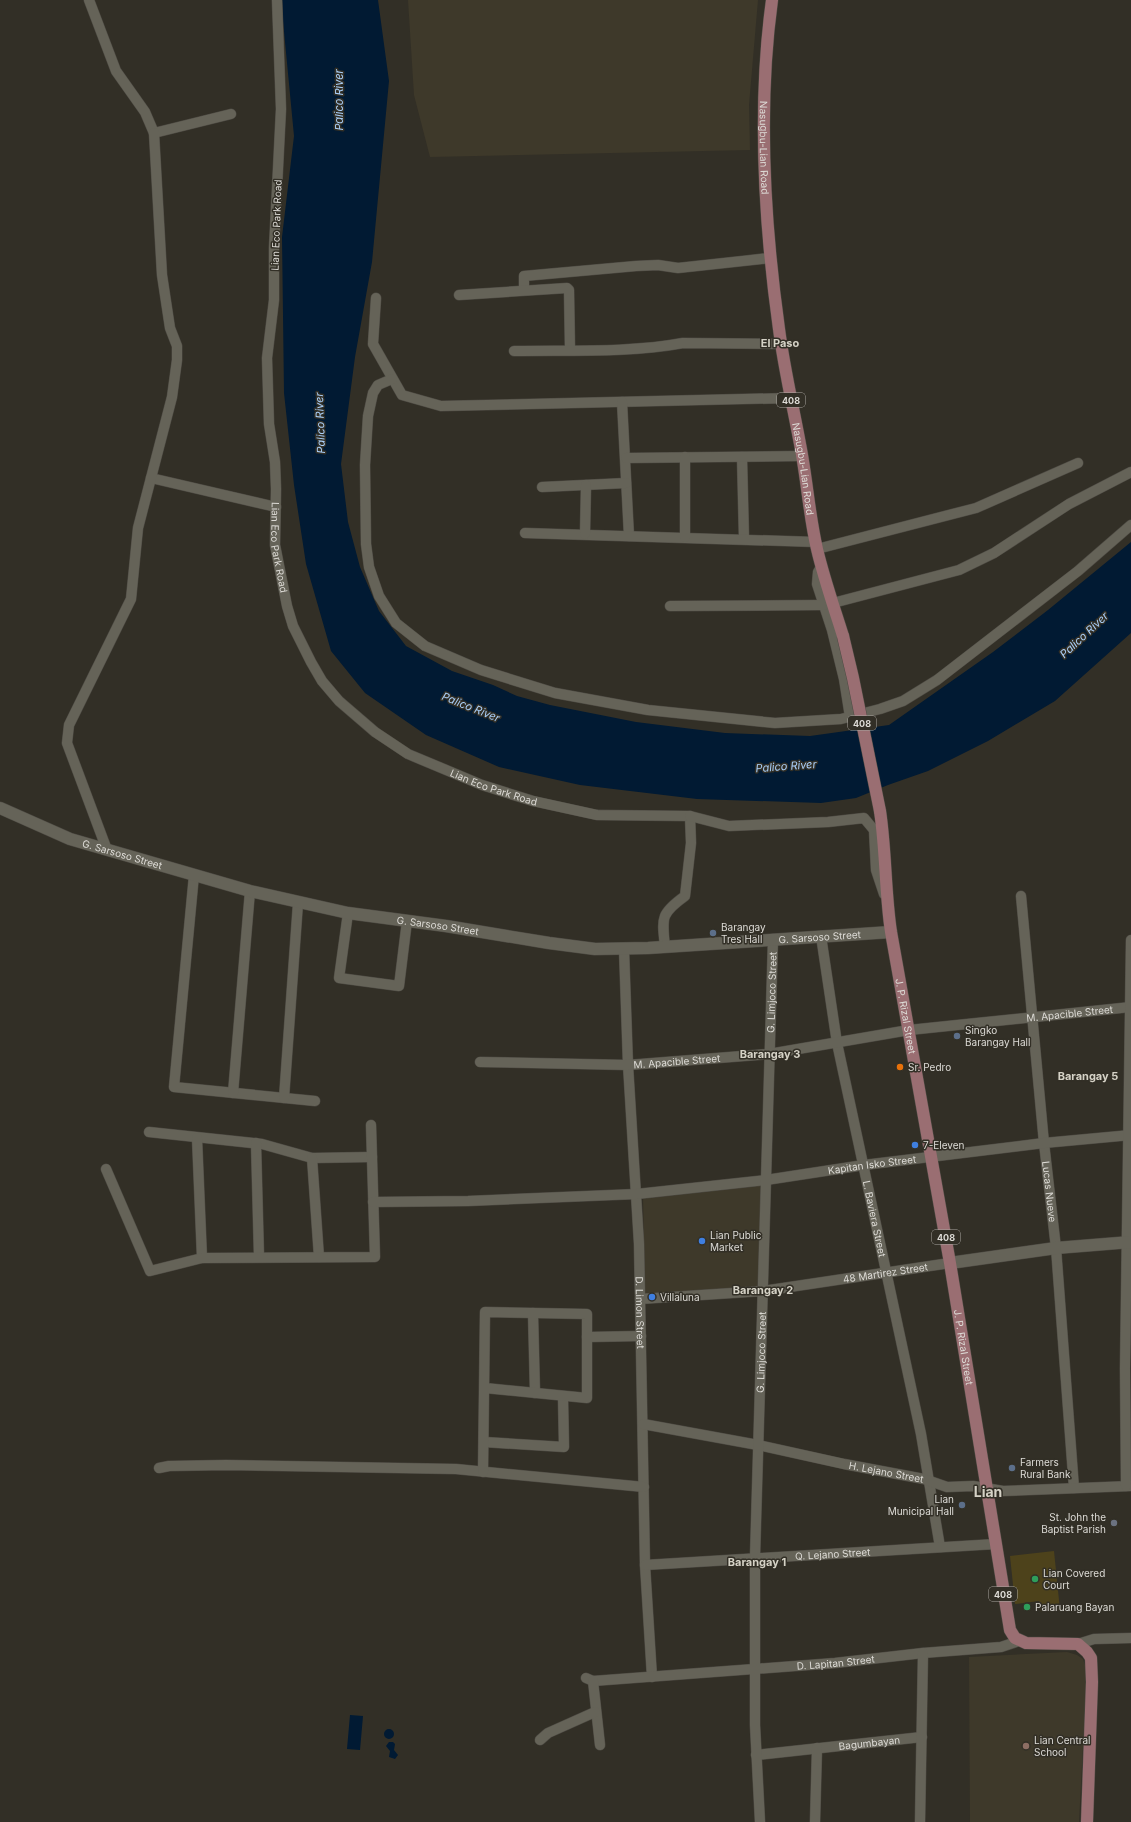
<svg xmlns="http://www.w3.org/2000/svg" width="1131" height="1822" viewBox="0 0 1131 1822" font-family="Inter,sans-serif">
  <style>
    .built { fill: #3e392a }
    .green { fill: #4d421b }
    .water { fill: #011a33 }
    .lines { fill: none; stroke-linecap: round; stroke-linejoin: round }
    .street-casing { stroke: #4d4a43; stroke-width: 11 }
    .secondary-casing { stroke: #4d4a43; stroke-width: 13 }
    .primary-casing { stroke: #4d4a43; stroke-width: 13 }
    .street { stroke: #656358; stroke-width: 10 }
    .secondary { stroke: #656358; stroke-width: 12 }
    .primary { stroke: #9a6e72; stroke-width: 12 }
    .primary-bridge-casing { stroke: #4d4a43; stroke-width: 13; stroke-linecap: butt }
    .primary-bridge { stroke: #9a6e72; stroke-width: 12 }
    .service-dot { fill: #5c6f8a; stroke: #322f26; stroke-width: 1.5 }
    .food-dot { fill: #e8710a; stroke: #322f26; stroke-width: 1.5 }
    .shop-dot { fill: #3f7fe0; stroke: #322f26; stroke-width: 1.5 }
    .worship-dot { fill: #6b7280; stroke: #322f26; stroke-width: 1.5 }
    .leisure-dot { fill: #2e9e5b; stroke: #322f26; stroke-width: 1.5 }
    .education-dot { fill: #8d6e63; stroke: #322f26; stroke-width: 1.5 }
    .labels { text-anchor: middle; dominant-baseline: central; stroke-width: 3; stroke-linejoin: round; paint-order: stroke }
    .shield { fill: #322f26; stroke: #aaa7a1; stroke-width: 1 }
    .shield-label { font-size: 9px; font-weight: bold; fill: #dddbd6 }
    .street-label { font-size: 10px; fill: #dddbd6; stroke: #322f26 }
    .poi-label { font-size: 10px; fill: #dddbd6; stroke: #322f26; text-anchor: start }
    .water-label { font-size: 11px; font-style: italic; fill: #aad0fa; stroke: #322f26 }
    .neighbourhood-label { font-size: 11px; font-weight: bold; fill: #d5d2c6; stroke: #322f26 }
    .district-label { font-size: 14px; font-weight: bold; fill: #d5d2c6; stroke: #322f26 }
  </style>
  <rect width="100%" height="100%" fill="#322f26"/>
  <path class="built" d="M408,0H758L749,105L750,150L430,157L414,95Z
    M761,1183L759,1287L645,1294L643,1196Z
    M1067,1652L1077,1655L1083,1659L1087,1671L1079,1822H970L969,1657Z"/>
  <path class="green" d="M1054,1551L1060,1610L1041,1612L1039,1601L1015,1604L1010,1556Z"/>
  <path class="water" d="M281,0H378L389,81L372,262L355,357L341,464L348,522L360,567L379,611L406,646L452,671L493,685L517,696L550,705L636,722L725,733L810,736L889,725L993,652L1048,610L1131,542V633L1055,701L988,741L928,771L888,785L856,798L821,803L697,799L580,785L499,767L426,735L365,693L331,651L306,564L294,485L284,393L282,237L294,136Z
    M350,1715L363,1716L360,1750L347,1749Z
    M384 1734a5 5 0 1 1 10 0a5 5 0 1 1-10 0Z
    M389,1742H393L395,1744L394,1750L398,1755L395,1759L389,1757L390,1751L386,1746Z"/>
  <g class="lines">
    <g class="street-casing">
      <g id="street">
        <path d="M89,0L116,71L145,112L154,133L231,114"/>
        <path id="s1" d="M277,0L281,109L274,248V300L267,358L269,424L275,462L276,489L275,545L287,606L293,626L311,662L322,681L339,701L375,732L408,754L482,785L533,801L597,815L690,816L691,843L685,896C660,914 662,918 665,947"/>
        <path d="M524,290V276L636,266L658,265L678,268L770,258"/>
        <path d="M459,295L567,288L569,290L570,350"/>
        <path d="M376,298L373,344L402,395L441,406L791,398"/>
        <path d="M514,351C569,350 630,353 683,343L781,344"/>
        <path d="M392,379L378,385L373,393L368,416L365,465L366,544L369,567L379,596L396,623L425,646L481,670L555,693L648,710L775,723L841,719L880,709L903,701L937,680L1078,571L1131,525"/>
        <path d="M622,402L629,536"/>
        <path d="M742,457L744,539"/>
        <path d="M626,458L802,456"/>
        <path d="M151,478L276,507"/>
        <path d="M542,487L626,483"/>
        <path d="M525,533L816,542"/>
        <path d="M585,534L586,485"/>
        <path d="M685,537V457"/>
        <path d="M817,549L976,508L1078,463"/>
        <path d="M821,567L818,572L817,584L832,630L844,679L850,717"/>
        <path d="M833,603L959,570L994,553L1069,504L1131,472"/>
        <path d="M670,606L824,605"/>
        <path d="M690,816L729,826L828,822L864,818L874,830L876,870L884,894"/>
        <path d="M107,850L67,743L69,725L131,599L138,528L172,397L177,360V346L170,328L162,275L154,133"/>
        <path d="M194,875L174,1087L315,1101"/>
        <path id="s2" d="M1021,896L1044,1143L1056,1248L1074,1488"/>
        <path d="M348,913L339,978L399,986L407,921"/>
        <path id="s3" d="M821,936L837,1043L921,1434L940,1547"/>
        <path id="s4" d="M624,949L628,1065L639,1244L645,1565L652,1677"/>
        <path id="s5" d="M480,1062L628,1065L769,1054L909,1030L1131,1007"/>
        <path d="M233,1093L250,891"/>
        <path d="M284,1098L298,903"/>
        <path d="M149,1132L262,1144L312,1158L372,1157"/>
        <path d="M197,1138L202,1258"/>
        <path d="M256,1143L259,1257"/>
        <path d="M312,1158L319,1257"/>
        <path d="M106,1169L150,1271L202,1258L375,1257L371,1125"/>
        <path id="s6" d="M373,1202L468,1201L637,1194L766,1180L864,1165L1044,1143L1131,1135"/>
        <path id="s7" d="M640,1299L763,1291L950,1263"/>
        <path d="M533,1313L535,1393"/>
        <path d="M587,1337L641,1336"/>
        <path id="s8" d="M643,1424L758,1445L844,1464L924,1479L947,1487L973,1486L1003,1491L1131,1486"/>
        <path d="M484,1442L564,1447L563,1397"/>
        <path d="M159,1468L169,1466L226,1465L456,1469L644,1487"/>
        <path d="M483,1472L485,1312L587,1314V1398L485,1388"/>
        <path d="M1126,1486L1125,1369L1131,940"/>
        <path id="s9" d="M645,1565L996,1544"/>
        <path d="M1078,1644L1094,1639L1131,1638"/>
        <path id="s10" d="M586,1678L593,1681L835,1663L923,1653L1001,1647L1019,1641"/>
        <path d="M593,1681L600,1745"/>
        <path d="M540,1740L548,1733L595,1712"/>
        <path id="s11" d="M756,1755L922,1737"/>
        <path id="s12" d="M760,1822L755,1725V1557L773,939"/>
        <path d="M815,1822L817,1748"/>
        <path d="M920,1822L923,1653"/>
      </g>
    </g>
    <g class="secondary-casing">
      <g id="secondary">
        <path id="s13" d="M0,808L70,839L250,891L348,913L446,926L549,943L595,949L648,948L891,932"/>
        <path d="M950,1263L1056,1248L1131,1242"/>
      </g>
    </g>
    <g class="primary-casing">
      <g id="primary">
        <path id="s14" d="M772,0C757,109 764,221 779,329C784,368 793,406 800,444C807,479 809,515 817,549C824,579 834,607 843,636"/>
        <path id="s15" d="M880,811C886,851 885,892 891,932L950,1263L1010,1630L1015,1638L1026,1643L1078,1644L1087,1652L1091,1658L1092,1682L1087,1822"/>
      </g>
    </g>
    <use href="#street" class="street"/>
    <use href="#secondary" class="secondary"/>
    <use href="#primary" class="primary"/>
    <g class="primary-bridge-casing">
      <path id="primary-bridge" d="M843,636L853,678L880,811"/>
    </g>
    <use href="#primary-bridge" class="primary-bridge"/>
  </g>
  <g class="service-dot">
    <circle cx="713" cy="933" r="4"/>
    <circle cx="957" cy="1036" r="4"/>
    <circle cx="1012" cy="1468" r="4"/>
    <circle cx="962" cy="1505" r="4"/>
  </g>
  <circle class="food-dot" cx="900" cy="1067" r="4"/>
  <g class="shop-dot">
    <circle cx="915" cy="1145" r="4"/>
    <circle cx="702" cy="1241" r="4"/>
    <circle cx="652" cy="1297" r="4"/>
  </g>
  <circle class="worship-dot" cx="1114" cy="1523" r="4"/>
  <g class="leisure-dot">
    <circle cx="1035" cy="1579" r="4"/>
    <circle cx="1027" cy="1607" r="4"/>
  </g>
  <circle class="education-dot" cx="1026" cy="1746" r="4"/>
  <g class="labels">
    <g class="shield">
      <rect x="777" y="393" width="28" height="14" rx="3"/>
      <rect x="848" y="716" width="28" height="14" rx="3"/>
      <rect x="932" y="1230" width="28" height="14" rx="3"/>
      <rect x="989" y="1587" width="28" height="14" rx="3"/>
    </g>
    <g class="shield-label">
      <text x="791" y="400">408</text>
      <text x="862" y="723">408</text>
      <text x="946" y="1237">408</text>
      <text x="1003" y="1594">408</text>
    </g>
    <g class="street-label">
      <text stroke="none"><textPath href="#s14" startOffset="148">Nasugbu-Lian Road</textPath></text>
      <text transform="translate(276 225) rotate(-88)">Lian Eco Park Road</text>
      <text stroke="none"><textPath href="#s14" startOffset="472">Nasugbu-Lian Road</textPath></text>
      <text stroke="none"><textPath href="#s1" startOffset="549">Lian Eco Park Road</textPath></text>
      <text stroke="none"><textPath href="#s1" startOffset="897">Lian Eco Park Road</textPath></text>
      <text stroke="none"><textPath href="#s13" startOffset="131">G. Sarsoso Street</textPath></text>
      <text stroke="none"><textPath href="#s13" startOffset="455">G. Sarsoso Street</textPath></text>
      <text stroke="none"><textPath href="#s13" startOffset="839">G. Sarsoso Street</textPath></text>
      <text stroke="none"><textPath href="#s12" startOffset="830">G. Limjoco Street</textPath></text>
      <text stroke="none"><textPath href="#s5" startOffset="593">M. Apacible Street</textPath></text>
      <text stroke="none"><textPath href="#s15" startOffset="207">J. P. Rizal Street</textPath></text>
      <text stroke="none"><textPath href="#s5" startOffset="197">M. Apacible Street</textPath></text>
      <text stroke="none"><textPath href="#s6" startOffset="501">Kapitan Isko Street</textPath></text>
      <text stroke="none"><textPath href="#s2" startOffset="297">Lucas Nueve</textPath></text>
      <text stroke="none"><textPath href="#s3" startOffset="288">L. Baviera Street</textPath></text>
      <text stroke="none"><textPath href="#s7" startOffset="247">48 Martirez Street</textPath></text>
      <text stroke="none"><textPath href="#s4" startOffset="364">D. Limon Street</textPath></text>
      <text stroke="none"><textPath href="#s15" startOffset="543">J. P. Rizal Street</textPath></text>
      <text stroke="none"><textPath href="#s12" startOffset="470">G. Limjoco Street</textPath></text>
      <text stroke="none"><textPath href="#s8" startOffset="248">H. Lejano Street</textPath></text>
      <text stroke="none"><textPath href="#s9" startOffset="188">Q. Lejano Street</textPath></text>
      <text stroke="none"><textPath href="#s10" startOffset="251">D. Lapitan Street</textPath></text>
      <text stroke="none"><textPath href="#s11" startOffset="114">Bagumbayan</textPath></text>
    </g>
    <g class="poi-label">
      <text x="721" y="927">Barangay<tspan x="721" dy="12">Tres Hall</tspan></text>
      <text x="965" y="1030">Singko<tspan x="965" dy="12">Barangay Hall</tspan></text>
      <text x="908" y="1067">Sr. Pedro</text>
      <text x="923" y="1145">7-Eleven</text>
      <text x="710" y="1235">Lian Public<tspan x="710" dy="12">Market</tspan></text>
      <text x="660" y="1297">Villaluna</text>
      <text x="1020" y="1462">Farmers<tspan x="1020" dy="12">Rural Bank</tspan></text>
      <text x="954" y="1499" text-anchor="end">Lian<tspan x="954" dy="12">Municipal Hall</tspan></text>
      <text x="1106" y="1517" text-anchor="end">St. John the<tspan x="1106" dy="12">Baptist Parish</tspan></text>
      <text x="1043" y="1573">Lian Covered<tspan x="1043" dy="12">Court</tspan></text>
      <text x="1035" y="1607">Palaruang Bayan</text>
      <text x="1034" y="1740">Lian Central<tspan x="1034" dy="12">School</tspan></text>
    </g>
    <g class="water-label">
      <text transform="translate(339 100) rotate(-90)">Palico River</text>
      <text transform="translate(320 423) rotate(-92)">Palico River</text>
      <text transform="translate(1084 635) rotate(-43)">Palico River</text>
      <text transform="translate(471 707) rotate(22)">Palico River</text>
      <text transform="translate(786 766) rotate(-4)">Palico River</text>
    </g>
    <g class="neighbourhood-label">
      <text x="780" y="343">El Paso</text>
      <text x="770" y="1054">Barangay 3</text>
      <text x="1088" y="1076">Barangay 5</text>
      <text x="763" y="1290">Barangay 2</text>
      <text x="757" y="1562">Barangay 1</text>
    </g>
    <g class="district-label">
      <text x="988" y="1491">Lian</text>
    </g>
  </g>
</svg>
